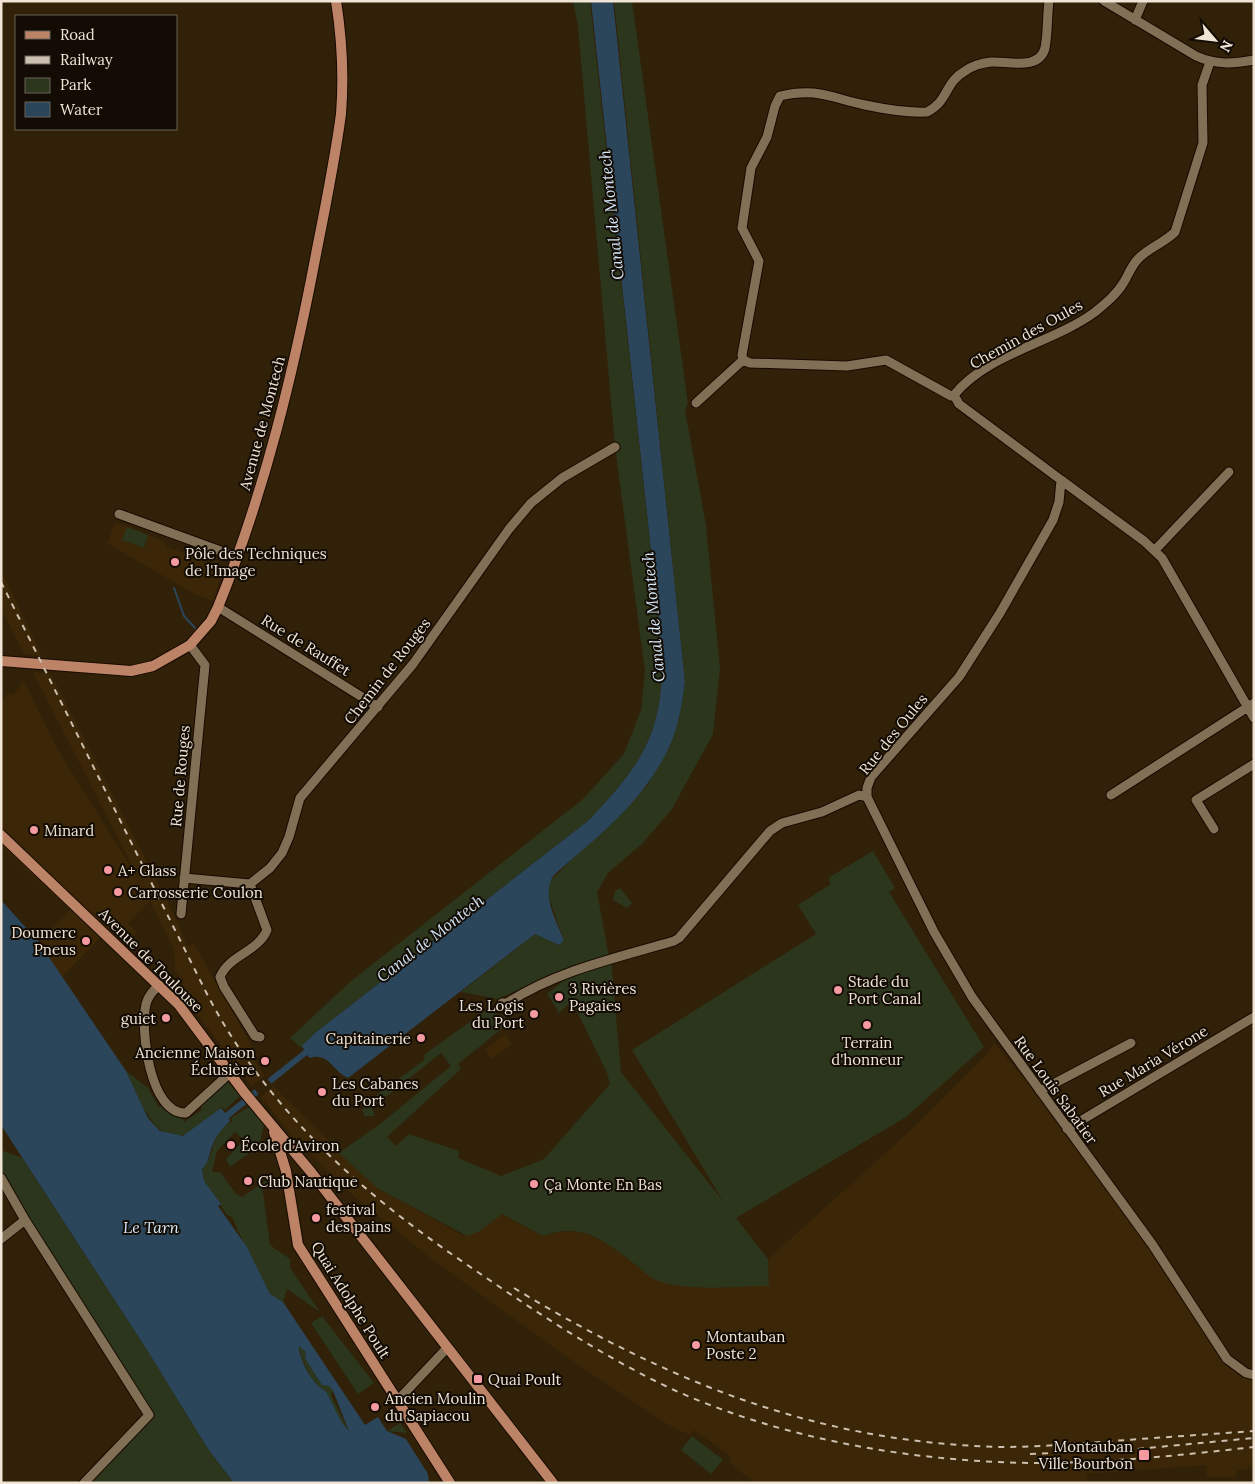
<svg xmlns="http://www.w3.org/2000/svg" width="1255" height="1484" viewBox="0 0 1255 1484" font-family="Lora,serif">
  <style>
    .built { fill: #3b2707 }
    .green { fill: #2b361c }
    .water { fill: #2b455a; fill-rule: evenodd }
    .pier { fill: #312109 }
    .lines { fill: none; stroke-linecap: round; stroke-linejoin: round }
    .stream { stroke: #2b455a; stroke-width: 2 }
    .minor-casing { stroke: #180a00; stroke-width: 11 }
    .major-casing { stroke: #180a00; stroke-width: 12 }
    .minor { stroke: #827056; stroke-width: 9 }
    .major { stroke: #bc8367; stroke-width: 10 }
    .rail { stroke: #cbbfaf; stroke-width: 2; stroke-dasharray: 6 6; stroke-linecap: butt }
    .poi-dot { fill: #f49aa0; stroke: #130c04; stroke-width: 2 }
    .labels { text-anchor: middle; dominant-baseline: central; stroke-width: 4; stroke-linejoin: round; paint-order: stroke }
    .street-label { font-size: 15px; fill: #efe4d6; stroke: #130c04 }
    .poi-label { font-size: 15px; fill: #efe4d6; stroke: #130c04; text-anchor: start }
    .water-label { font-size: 16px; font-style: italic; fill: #d4e7f8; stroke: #130c04 }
  </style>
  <rect width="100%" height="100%" fill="#312109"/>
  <path class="built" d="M116,522L163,541L167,547L224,567L213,601L196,595L107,543Z
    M1,570L10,589L42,656L24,654L1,609Z
    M33,672L51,674L178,923L187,946L194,944L251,1044V1055L265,1076L252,1086L181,993L183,983L175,970L174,949L150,901L128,923L137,933L117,954L100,938L62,977L38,941L70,910L1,846V701L7,694L13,695L24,681L57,748L142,885Z
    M505,1034L512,1044L492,1059L485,1050Z
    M994,1043L1037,1093L1136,1229L1231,1368L1254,1379V1467L1236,1471V1477H1207L1206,1465L1087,1474V1483H756L735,1468L730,1462L729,1455L694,1430L690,1435L670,1426L578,1365L433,1260L356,1198L293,1137L261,1097L273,1086L377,1188L462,1235L467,1236L501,1214L543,1236L556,1232L581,1231L608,1244L656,1280L769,1286L768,1259L912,1129L988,1053Z"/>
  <path class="green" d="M573,1H590L662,651C664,732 643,763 589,820L315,1033L301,1048L290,1038L351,981L582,800L624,754L641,710L645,671L615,447L578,27Z
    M614,1H632L688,404L685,410L706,525L720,668L713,734L672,809L642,844L608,873L597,892L609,957L549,976L498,999L461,992L535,934L559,945L564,941L547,892L548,883L647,786L670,745L679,718L685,682Z
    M127,527L148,535L144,548L122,540Z
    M873,851L895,888L889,892L984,1047L906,1117L736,1218L768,1259L769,1286C734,1286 692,1292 658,1281C650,1278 642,1270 636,1265C605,1242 584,1221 543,1236L502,1214L478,1232L467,1236L377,1188L339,1153L380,1124L451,1066L441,1053L372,1108L375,1116H365L362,1110L377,1095L424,1060L425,1054L485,1011L504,1016L510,1022L458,1064L461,1069L387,1137L396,1146L409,1134L459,1151L458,1158L501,1176L544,1159L610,1084L607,1073L572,1001L559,1013L547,994L562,982L559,975L611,959L621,1072L723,1201L632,1050L816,934L798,905L831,884L828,878Z
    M620,888L632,903L627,908L613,900L615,891Z
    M126,1071L148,1088L159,1107L163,1105L171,1114L182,1118L184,1122L202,1110L199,1105L226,1080L240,1096L225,1110L221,1107C166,1168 150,1122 126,1071Z
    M249,1107L264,1125L259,1146L230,1167L226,1159L244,1140L235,1132L217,1151L212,1172H220L236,1194L242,1197L273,1176L268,1183L262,1185L270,1245L290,1259V1268L320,1312L287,1289L283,1302L270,1294L238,1231L232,1217L227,1215L204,1181L202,1169C215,1159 209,1131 233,1121L231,1118Z
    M1,1150L22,1158L147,1350L208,1449L234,1483H84L149,1415L1,1178Z
    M322,1316L374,1383L358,1394L311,1323Z
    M299,1345L302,1346L333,1391L331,1395L349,1431L342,1423L326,1391C312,1385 300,1359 299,1345Z
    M400,1423L407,1433L387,1431Z
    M692,1436L723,1460L711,1474L681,1450Z"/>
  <path class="water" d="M591,1H613L685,682C682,703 679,725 670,745C645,801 598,836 554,875C540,894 557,921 564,941L559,945L535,934L348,1078C332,1071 329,1052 310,1058L307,1055L229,1118L230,1121C223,1128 217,1134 213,1144C209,1152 209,1164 202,1169L204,1181L221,1204L218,1206L247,1247L270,1294L283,1302L365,1425L378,1417L387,1431L406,1439L428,1474L429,1483H234L208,1449L147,1350L1,1125V900L38,941L126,1071L148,1118L160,1131L183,1136L221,1108L225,1113L304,1050L302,1046L315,1033L589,820C643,763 664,732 662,651ZM299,1346L306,1352L305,1358L322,1385L329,1386L333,1391L349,1431L342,1423L326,1391C312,1385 299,1359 299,1346Z"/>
  <path class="pier" d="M266,1077L273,1086L260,1096L253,1087Z"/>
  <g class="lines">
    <path class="stream" d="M174,588L184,616L195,628"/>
    <g class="minor-casing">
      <path id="minor" d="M1104,1L1196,56C1216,65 1232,64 1254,60
        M1135,20L1143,1
        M743,360L742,355L759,261L742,228L751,168L767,137L775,106L780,96C817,87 831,98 865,105C884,109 908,113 927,112C949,101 944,83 965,71C972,66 982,63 991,62C1008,61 1039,71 1045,48C1048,33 1047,16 1049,1
        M954,395C988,353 1053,343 1095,312C1106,303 1117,294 1124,282C1128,275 1132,265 1138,259C1148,248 1164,243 1175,232L1203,143L1202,85L1210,62
        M1061,480L1144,541L1162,558L1254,718
        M119,514L237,557
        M1155,550L1229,472
        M218,607L378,707
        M1111,795L1254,703
        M867,797L934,932L972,997L1152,1244L1227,1359L1246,1373L1254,1375
        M1214,829L1196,800L1254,764
        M184,878L250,884L270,868L282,853L289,837L300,798L413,664L509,529L531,503L562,478L615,447
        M250,884L267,930C258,952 229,955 220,977L224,987L255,1036L260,1037
        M181,914L205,665L190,645
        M159,985C153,991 148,996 146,1004C140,1030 150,1115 186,1113L230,1073
        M502,1003H507C559,970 616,958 674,941L679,938L770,831L782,823L822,812L859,795L867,797V788L871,777L959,677L1000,613L1053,520L1059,502L1061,480L959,404L954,395L951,396L886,360L847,366L750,363L743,360L696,403
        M1040,1091L1131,1043
        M1067,1129L1254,1017
        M1,1178L25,1220L149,1415L84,1483
        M1,1239L25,1220
        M397,1401L447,1348"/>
    </g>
    <g class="major-casing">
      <path id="major" d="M1,661L131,671L153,666L190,645L211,621L218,607C265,491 294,371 317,249C326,204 335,159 341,114C344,76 342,39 336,1
        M1,835L179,1005L244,1092L311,1172L553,1483
        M274,1132L286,1171L298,1245L450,1483"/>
    </g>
    <use href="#minor" class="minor"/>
    <use href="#major" class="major"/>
    <path class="rail" d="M1,582L208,996C268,1110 361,1193 466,1264C533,1310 601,1356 674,1390C785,1440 915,1462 1036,1463C1108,1463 1182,1455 1254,1447
      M514,1288C669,1382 818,1443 1002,1447C1043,1447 1085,1443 1126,1440C1169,1437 1211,1434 1254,1431
      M1030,1454L1137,1449L1254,1438"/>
  </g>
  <g class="poi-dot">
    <circle cx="175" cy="562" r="5"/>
    <circle cx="34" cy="830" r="5"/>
    <circle cx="108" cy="870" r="5"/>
    <circle cx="118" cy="892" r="5"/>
    <circle cx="86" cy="941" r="5"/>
    <circle cx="838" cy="990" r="5"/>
    <circle cx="559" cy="997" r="5"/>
    <circle cx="534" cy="1014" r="5"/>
    <circle cx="166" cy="1018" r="5"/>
    <circle cx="867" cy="1025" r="5"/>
    <circle cx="421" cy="1038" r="5"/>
    <circle cx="265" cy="1061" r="5"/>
    <circle cx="322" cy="1092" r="5"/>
    <circle cx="231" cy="1145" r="5"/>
    <circle cx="248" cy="1181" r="5"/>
    <circle cx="534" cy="1184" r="5"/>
    <circle cx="316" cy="1218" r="5"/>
    <circle cx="696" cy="1345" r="5"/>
    <rect x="473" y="1374" width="10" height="10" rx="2.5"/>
    <circle cx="375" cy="1407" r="5"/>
    <rect x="1138" y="1449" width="12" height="12" rx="2.5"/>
  </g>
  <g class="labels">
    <g class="street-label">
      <text transform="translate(1026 334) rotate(-29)">Chemin des Oules</text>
      <text transform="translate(262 423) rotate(-75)">Avenue de Montech</text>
      <text transform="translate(306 645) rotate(32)">Rue de Rauffet</text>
      <text transform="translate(387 671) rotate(-52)">Chemin de Rouges</text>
      <text transform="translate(893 734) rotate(-51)">Rue des Oules</text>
      <text transform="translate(180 776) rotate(-85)">Rue de Rouges</text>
      <text transform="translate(151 960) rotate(45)">Avenue de Toulouse</text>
      <text transform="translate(1153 1061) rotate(-31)">Rue Maria Vérone</text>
      <text transform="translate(1056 1090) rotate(54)">Rue Louis Sabatier</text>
      <text transform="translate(351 1300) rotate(58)">Quai Adolphe Poult</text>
    </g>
    <g class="poi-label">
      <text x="185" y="553">Pôle des Techniques<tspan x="185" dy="17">de l'Image</tspan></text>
      <text x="44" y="830">Minard</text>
      <text x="118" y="870">A+ Glass</text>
      <text x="128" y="892">Carrosserie Coulon</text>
      <text x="76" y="932" text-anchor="end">Doumerc<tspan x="76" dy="17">Pneus</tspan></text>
      <text x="848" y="981">Stade du<tspan x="848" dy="17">Port Canal</tspan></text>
      <text x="569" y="988">3 Rivières<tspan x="569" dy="17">Pagaies</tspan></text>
      <text x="524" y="1005" text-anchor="end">Les Logis<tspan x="524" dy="17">du Port</tspan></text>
      <text x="156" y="1018" text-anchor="end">guiet</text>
      <text x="411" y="1038" text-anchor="end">Capitainerie</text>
      <text x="867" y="1042" text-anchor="middle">Terrain<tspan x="867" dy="17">d'honneur</tspan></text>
      <text x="255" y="1052" text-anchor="end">Ancienne Maison<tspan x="255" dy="17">Éclusière</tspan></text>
      <text x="332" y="1083">Les Cabanes<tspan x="332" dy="17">du Port</tspan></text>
      <text x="241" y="1145">École d'Aviron</text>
      <text x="258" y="1181">Club Nautique</text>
      <text x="544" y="1184">Ça Monte En Bas</text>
      <text x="326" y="1209">festival<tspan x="326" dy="17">des pains</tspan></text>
      <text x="706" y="1336">Montauban<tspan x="706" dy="17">Poste 2</tspan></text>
      <text x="488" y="1379">Quai Poult</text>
      <text x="385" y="1398">Ancien Moulin<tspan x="385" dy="17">du Sapiacou</tspan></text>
      <text x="1133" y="1446" text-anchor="end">Montauban<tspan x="1133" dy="17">Ville Bourbon</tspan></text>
    </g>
    <g class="water-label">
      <text transform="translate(611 215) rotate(-96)">Canal de Montech</text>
      <text transform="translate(653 617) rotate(-95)">Canal de Montech</text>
      <text transform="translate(430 938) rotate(-38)">Canal de Montech</text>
      <text x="151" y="1227">Le Tarn</text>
    </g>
  </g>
  <rect width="1255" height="1484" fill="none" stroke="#efe4d6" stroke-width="5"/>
  <rect x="15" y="15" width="162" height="115" fill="#130c04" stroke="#6b6258"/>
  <rect x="25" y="31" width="25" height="8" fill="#bc8367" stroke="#6b6258"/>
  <text x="60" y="40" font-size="15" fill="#efe4d6">Road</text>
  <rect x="25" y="56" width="25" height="8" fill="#cbbfaf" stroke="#6b6258"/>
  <text x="60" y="65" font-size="15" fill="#efe4d6">Railway</text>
  <rect x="25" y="78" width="25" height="15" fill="#2b361c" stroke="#6b6258"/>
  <text x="60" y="90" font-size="15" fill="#efe4d6">Park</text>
  <rect x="25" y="102" width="25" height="15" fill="#2b455a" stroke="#6b6258"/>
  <text x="60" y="115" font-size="15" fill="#efe4d6">Water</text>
  <g transform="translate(1215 40) rotate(118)" stroke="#130c04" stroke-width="4" paint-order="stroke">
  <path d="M0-4L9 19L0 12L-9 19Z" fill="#efe4d6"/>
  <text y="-8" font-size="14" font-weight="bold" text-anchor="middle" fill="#efe4d6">N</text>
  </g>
</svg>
